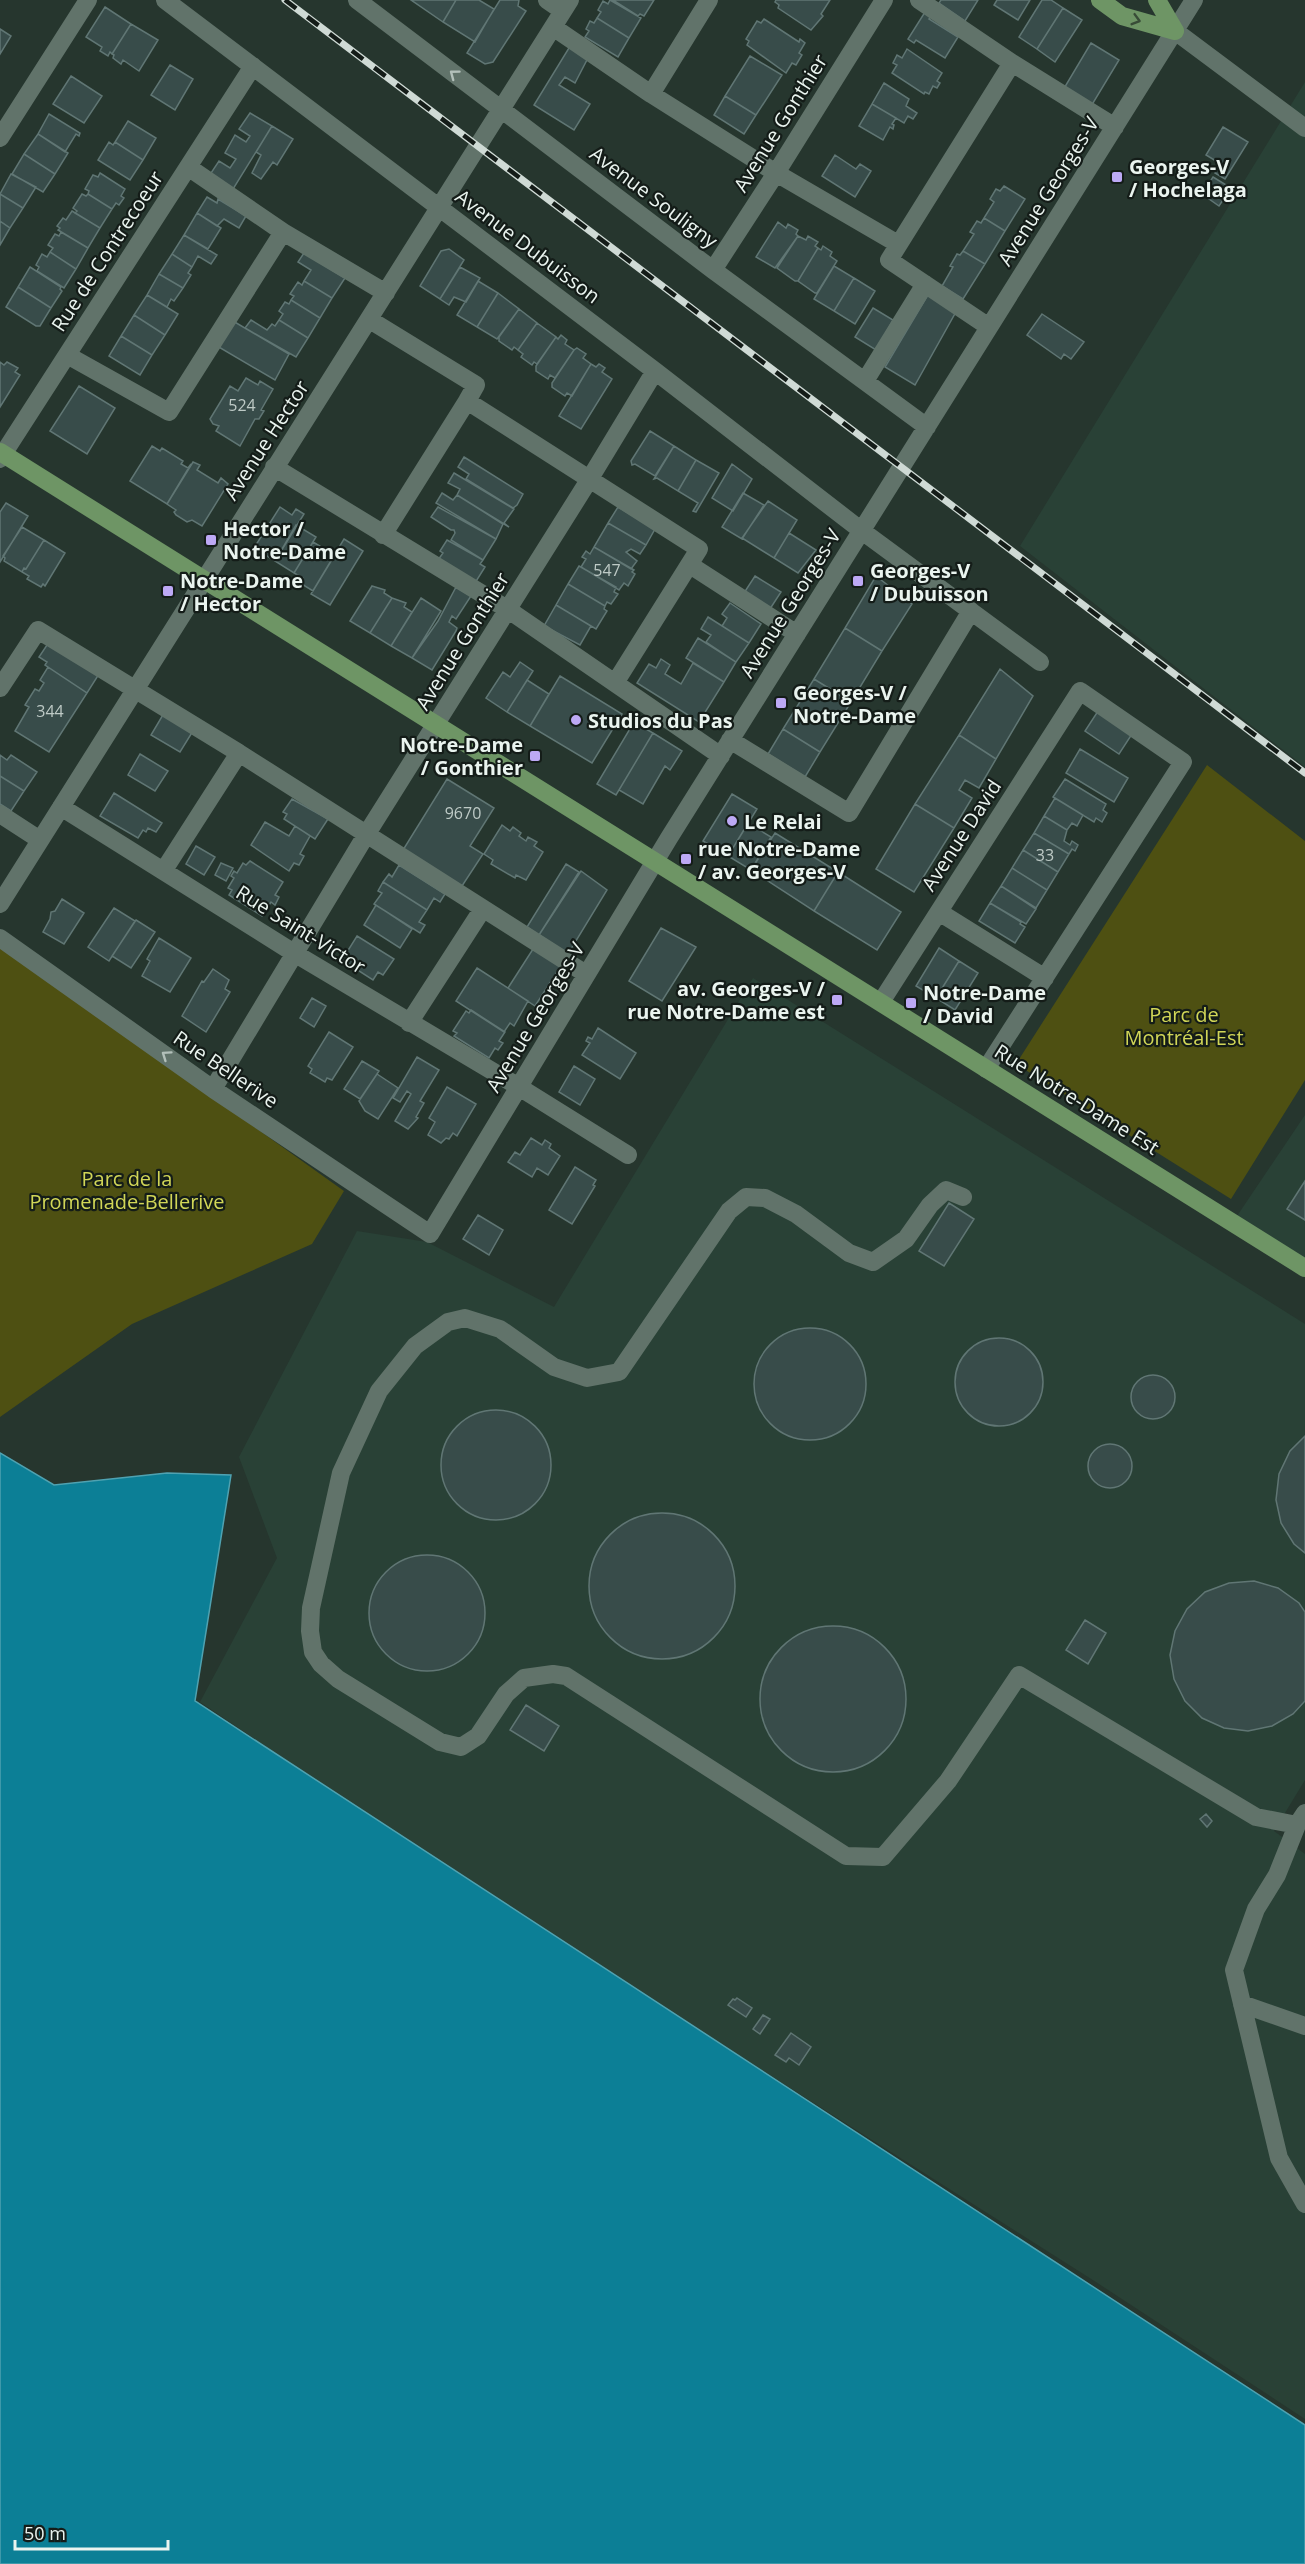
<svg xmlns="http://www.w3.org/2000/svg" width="1305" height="2564" viewBox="0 0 1305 2564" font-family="'Open Sans',sans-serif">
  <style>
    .built { fill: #294136 }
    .green { fill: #4e5012 }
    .water { fill: #0c7f96; stroke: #4fa2b1; stroke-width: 1.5 }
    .building { fill: #384c4a; stroke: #607674; stroke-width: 1.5 }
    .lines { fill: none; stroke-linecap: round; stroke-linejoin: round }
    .minor { stroke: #61736a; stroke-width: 18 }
    .major { stroke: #6e9565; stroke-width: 18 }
    .rail-casing { stroke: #cfdad5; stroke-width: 7 }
    .rail { stroke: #141c18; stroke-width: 4.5; stroke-dasharray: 14; stroke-linecap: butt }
    .oneway { stroke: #384c37 }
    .oneway2 { stroke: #b3c0ba }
    .poi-dot { fill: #bda9f5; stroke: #141c18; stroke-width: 2 }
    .labels { text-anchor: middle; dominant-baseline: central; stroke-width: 4.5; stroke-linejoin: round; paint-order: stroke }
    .number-label { font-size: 16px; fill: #becac6 }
    .street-label { font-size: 20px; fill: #eaf4ef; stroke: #141c18 }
    .poi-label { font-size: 20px; font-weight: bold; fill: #eaf4ef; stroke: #141c18; text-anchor: start }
    .park-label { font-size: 20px; fill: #d1d657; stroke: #141c18 }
  </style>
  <rect width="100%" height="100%" fill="#26362e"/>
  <path class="built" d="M1305,82V767L1020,546Z
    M753,978L1305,1324V1780L1274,1831L1305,1854V2419L1096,2282L489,1897L200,1702L277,1558L239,1457L357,1231L427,1242L554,1307Z
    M1305,1115V1261L1235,1219Z"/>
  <path class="green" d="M1207,765L1305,841V1080L1231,1199L1016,1064Z
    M0,945L344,1191L312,1244L132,1324L0,1417Z"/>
  <path class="water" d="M0,1453L54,1485L167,1473L231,1475L195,1701L1305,2425V2564H0Z"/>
  <path class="building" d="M411,0H456L443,22Z
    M456,0H479L494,9L475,42L443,22Z
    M500,0H519L518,6L526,11L493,62L485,64L467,53Z
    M610,0L641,18L629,38L597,18L601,12L598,10L603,1L608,4Z
    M613,0H654L644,16L640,14L638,16Z
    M776,0H830L821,14L823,16L811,30L778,8L779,5L775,2Z
    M941,0H978L965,21L939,3Z
    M997,0H1030L1018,20L994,5Z
    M1042,0H1051L1063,8L1037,49L1019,37Z
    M105,7L131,24L112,54L110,52L108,56L100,51L102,47L86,37Z
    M1063,8L1082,20L1055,62L1037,49Z
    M925,12L931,16L929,19L958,37L945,58L916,40L914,43L908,39Z
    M597,18L629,38L618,57L585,37L589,31L586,29L590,21L594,23Z
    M764,19L799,42L800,39L805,43L799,53L802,55L796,65L792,63L786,73L747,45L749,41L746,39L757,21L761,23Z
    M131,24L158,40L139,71L123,60L121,64L113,58L114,55L112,54Z
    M0,29L11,36L0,54Z
    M572,43L590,54L575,83L565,77L559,85L590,104L574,130L534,105Z
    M1091,43L1119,60L1090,108L1063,90Z
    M907,49L942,73L937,81L940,83L937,88L933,86L929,94L925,92L924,94L892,73L897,65L893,63L897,55L902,58Z
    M750,56L782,75L756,115L725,96Z
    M170,65L193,79L175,110L151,95Z
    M71,76L102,96L84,123L53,104Z
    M884,83L909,99L906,106L917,113L913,119L908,116L904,123L872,104Z
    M725,96L756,115L744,134L714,115Z
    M872,104L896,118L892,124L894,125L893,129L890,127L883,140L859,126Z
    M250,113L272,126L230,194L207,179L219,161L230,168L236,159L225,153L235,135L246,142L250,136L239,129Z
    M49,114L80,133L79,136L76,134L65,152L38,134Z
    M128,121L156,138L143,160L115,142Z
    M272,126L293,139L277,165L273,162L261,179L252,173L261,155L256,152Z
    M1223,127L1248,142L1225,179L1215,173L1221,164L1206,155Z
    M38,134L68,153L55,174L24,154Z
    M109,142L113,145L115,142L143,160L130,180L98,160Z
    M24,154L55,174L43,192L12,174Z
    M835,155L856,169L860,164L871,171L855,197L822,176Z
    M100,173L125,189L121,196L124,198L119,205L116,203L112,209L88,194L89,191L85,189L93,175L98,177Z
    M11,174L36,187L23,208L0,194Z
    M1213,177L1231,188L1219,206L1202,194Z
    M1004,186L1025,199L1005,231L984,218L994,202L990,199L996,189L1000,191Z
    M0,194L23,208L10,228L0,221Z
    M82,194L86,196L88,194L112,209L100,228L75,213L77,211L73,208Z
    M207,197L217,203L218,199L246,216L239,228L224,219L217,226L197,213Z
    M72,211L100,228L88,248L58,230L60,228L57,226L63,218L66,220Z
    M197,213L221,228L208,249L184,235Z
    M984,218L1005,231L985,264L963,251L974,234L970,232L977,221L981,223Z
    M0,221L10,228L0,245Z
    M778,222L786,228L788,224L798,230L796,234L798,236L775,268L756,257Z
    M61,232L88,248L76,269L50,252L53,248L48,245L55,234L59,236Z
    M184,235L217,255L211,264L198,256L192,267L172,254Z
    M798,236L806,240L808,236L818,242L815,246L818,248L798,281H795L777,268Z
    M823,246L832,252L830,256L837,261L817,293H815L798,281L818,248L821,250Z
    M449,249L464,260L440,299L420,286L441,251Z
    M963,251L985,264L963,299L942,286L953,267L950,266L957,254L960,255Z
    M50,252L76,269L64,288L37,271L39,267L36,265L42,254L47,257Z
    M304,253L345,278L332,298L304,281L311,270L298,262Z
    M172,254L192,267L188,273L191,275L183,288L159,274Z
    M834,266L854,278L834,311L814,299Z
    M30,267L61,287L60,289L62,291L51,308L18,287Z
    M460,267L480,278L466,302L454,297L449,305L440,299Z
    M159,274L183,288L174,301L171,299L167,307L147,295Z
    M854,278L875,291L855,324L834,311Z
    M304,281L332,298L320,318L291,300L294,296L290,294L298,282L302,285Z
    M478,281L498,293L477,327L457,315Z
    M18,287L51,308L40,326H36L6,307Z
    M498,293L519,309L497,339L477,327Z
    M929,293L957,310L915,385L885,367Z
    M147,295L178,314L165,335L134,315Z
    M291,300L320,318L308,338L279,320L283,314L279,311L285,302L289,304Z
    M873,308L893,320L876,350L855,337Z
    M519,309L537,323L518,350L514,347L512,350L499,341V337Z
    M1042,314L1084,342L1071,359L1064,354L1061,359L1027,335Z
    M134,315L165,335L152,355L121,336Z
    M251,320L267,330L272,324L275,326L279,320L308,338L296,357L245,328Z
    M233,321L289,354L275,380L217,346Z
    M537,323L556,337L537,364L534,362L532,365L521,357L523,354L518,350Z
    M561,335L567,340L565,344L574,350L555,378L550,375L548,379L536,371V366L556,337L558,339Z
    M121,336L152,355L140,375L109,356Z
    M577,348L586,354L583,358L591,364L572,396L567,393L565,396L552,387V383L574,350Z
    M0,362L4,365L7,362L18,368L15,372L20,375L0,407Z
    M591,364L596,367L599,364L605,368L602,372L612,379L581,429L559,416Z
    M246,378L258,385L260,381L273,389L261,410L264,411L259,419H255L240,446L216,431L219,426L213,424L210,419L230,386L238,391Z
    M79,386L115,408L87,454L50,431Z
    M650,431L674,446L655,476L635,464L632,465L631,461Z
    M152,446L160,451L162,448L183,461L181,464L188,468L191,464L167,504L130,481Z
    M674,446L696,460L678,491L657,478L654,479Z
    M464,457L523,494L517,505L513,508L466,479L469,474L458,467Z
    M696,460L719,473L696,512L693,511L698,503L678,491Z
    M193,462L200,465L197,470L218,483L221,478L228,484L202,526L192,520L187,522L176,515L174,512L176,510L167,504Z
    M732,464L752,479L733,511L712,498Z
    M454,473L514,509L504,523L509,527L457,495L460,489L448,483Z
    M442,493L453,500L457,495L503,524L496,539L436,503Z
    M743,493L764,505L742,539L722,527Z
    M768,501L797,520L774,558L742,538Z
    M6,503L28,516L0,562V512Z
    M280,507L292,515L296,509L304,514L275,561L254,548Z
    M438,507L496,539L483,560L451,540L455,533L454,530H451L431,517Z
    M618,507L655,529L646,545L608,523Z
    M608,523L646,545L640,554L631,549L626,552L637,561L631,569L594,547Z
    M296,525L316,537L294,573L275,561Z
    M22,527L44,540L26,569L24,568L22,572L4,561L5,558L3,556Z
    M789,533L816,550L798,573L774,558Z
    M344,539L363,551L330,605L311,594Z
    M44,540L65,553L45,586L43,584L41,587L27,579L29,576L22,572L24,568L26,569Z
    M447,540L483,560L480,564L485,567L475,583L438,560L443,553L440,551Z
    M313,542L323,548L321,551L333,558L313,591L300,583L303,578L294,573Z
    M594,547L634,570L632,572L635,574L628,586L624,583L619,590L581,567L586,559L582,557L586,551L590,554Z
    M579,566L616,587L614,592L618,594L611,604L607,602L605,606L568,584Z
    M755,576L781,592L768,612L742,596Z
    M876,576L912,604L882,651L845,628Z
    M568,584L605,606L604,609L607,611L596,629L556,605Z
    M372,586L385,590L384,593L392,598L370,633L350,621Z
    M456,587L471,596L456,619L452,616L449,622L457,628L456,631L432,670L412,658L438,621Z
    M392,598L406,603L404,607L412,612L391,646L370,633Z
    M421,598L441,611L412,658L391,646Z
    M730,603L761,624L749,643L722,626L727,618L722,614Z
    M556,605L591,626L580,645L544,626Z
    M708,617L749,643L736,662L706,642L711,635L701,629Z
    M845,628L882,651L851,702L814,679Z
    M698,638L736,662L724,682L686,658Z
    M49,642L99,674L87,693L45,665L47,662L39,657Z
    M661,659L670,665L665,674L681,684L693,663L724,682L699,722L637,683L649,664L656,668Z
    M520,662L533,671L507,712L486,698L503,672L510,677Z
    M48,667L87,693L49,752L15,731L29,707L25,705L35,689L39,691L44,683L40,680Z
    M1000,669L1033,696L996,759L959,735Z
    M560,676L622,714L592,763L530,726Z
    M814,679L851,702L820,752L783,729Z
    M527,680L549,694L530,726L507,712Z
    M1100,708L1134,731L1119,754L1085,731Z
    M164,713L193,731L180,752L151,735Z
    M634,722L653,733L616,795L597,784Z
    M783,729L820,752L805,777L768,754Z
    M653,733L682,751L670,770L665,766L643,804L619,790Z
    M959,735L996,759L979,788L965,780L959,790L972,798L954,828L915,804Z
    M1080,749L1128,778L1114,802L1066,773Z
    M140,754L168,771L155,791L128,775Z
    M0,755L7,760L11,755L37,772L24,791L0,776Z
    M0,776L24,791L11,811L0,804Z
    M447,779L494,808L470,846L483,854L462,886L403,850Z
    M1065,779L1106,804L1103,810L1107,813L1102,822L1096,818L1094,822L1053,797Z
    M114,793L162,823L156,832L148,828L146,832L143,830L138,838L100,816Z
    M732,794L757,809L728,856L703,841Z
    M1055,798L1083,815L1077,826L1072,823L1067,830L1044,816Z
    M292,799L328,819L315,839L284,819L287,814L283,812Z
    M915,804L954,828L914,892L876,869Z
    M1044,816L1067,830L1064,841L1070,845L1072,841L1078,845L1075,851L1072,849L1069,854L1034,833Z
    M265,822L289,836L295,826L310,836L300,854L304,856L299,865L294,863L289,871L251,845Z
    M748,823L771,837L751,870L728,856Z
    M502,825L510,831L513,827L521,833L519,836L526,841L528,837L537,842L534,846L543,852L526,880L516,875L515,878L491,864L493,860L484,854Z
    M775,833L838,872L814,911L751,870Z
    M1034,833L1069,854L1058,872L1023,850Z
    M196,846L215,857L204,875L186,864Z
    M1023,850L1058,872L1047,890L1012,868Z
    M250,861L283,882L275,895L279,897L275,905L271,902L262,916L229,895L232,890L228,888L234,878L231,876L234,871L237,873L243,863L246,865Z
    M221,863L233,868L226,881L215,875Z
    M566,864L579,872L539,935L527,927Z
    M399,865L445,894L440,902L434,898L427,910L383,882L389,874L392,877Z
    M1012,868L1047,890L1036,908L1001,886Z
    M581,871L607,890L568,954L539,935Z
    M838,872L901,912L877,950L814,911Z
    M383,882L427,910L419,922L425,925L420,933L374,904L382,893L378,891Z
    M1001,886L1036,909L1026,924L990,903Z
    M62,899L84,913L64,944L43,932L50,919L51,912L55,911Z
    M990,903L1021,922L1020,924L1025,927L1015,943L979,921Z
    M376,905L412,929L400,948L364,925Z
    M114,908L135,921L109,961L88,947Z
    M136,920L155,932L131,968L112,956Z
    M661,928L696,947L662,1001L629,981Z
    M357,936L394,959L383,975L378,972L373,980L342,960Z
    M159,938L191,958L170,992L142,976L150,961L147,959Z
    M939,948L959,961L936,998L916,986Z
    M533,949L561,966L535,1006L508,988Z
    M959,961L978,973L955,1010L936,998Z
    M477,968L528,1001L514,1026L510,1023L504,1032L456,1001Z
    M213,969L229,980L225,989L230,992L206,1032L182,1016L202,981L204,982Z
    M312,998L326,1006L314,1027L300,1018Z
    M471,1010L505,1032L499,1041L503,1043L498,1050L495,1048L489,1058L454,1036L457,1033L453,1031L466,1011L469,1013Z
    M598,1028L636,1053L620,1079L582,1055L590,1043L586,1041L588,1037L592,1039Z
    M329,1032L353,1047L332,1080L327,1078L325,1082L310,1073L312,1069L308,1066Z
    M417,1057L439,1070L420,1101L424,1103L416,1117L418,1118L408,1129L395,1121L411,1094L407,1091L400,1102L393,1098Z
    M362,1061L379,1071L360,1099L344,1089Z
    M574,1066L595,1079L580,1105L559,1092Z
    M377,1074L398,1088L378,1119L365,1111L359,1101Z
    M447,1087L476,1104L457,1136L453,1133L449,1139L446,1138L441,1143L428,1135L435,1122L429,1118Z
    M531,1138L542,1145L545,1140L551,1144L549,1148L560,1156L548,1175L537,1168L532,1177L508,1162L515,1152L520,1155Z
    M575,1167L596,1180L593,1185L595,1186L572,1224L549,1210Z
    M1305,1181V1220L1287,1209Z
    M949,1203L974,1219L944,1266L919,1251Z
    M478,1215L503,1230L489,1255L463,1239Z
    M754 1384a56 56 0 1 1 112 0a56 56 0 1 1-112 0Z
    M955 1382a44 44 0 1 1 88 0a44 44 0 1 1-88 0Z
    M1131 1397a22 22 0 1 1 44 0a22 22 0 1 1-44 0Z
    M441 1465a55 55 0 1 1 110 0a55 55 0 1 1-110 0Z
    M1305,1436V1553L1294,1544L1281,1523L1276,1500L1279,1474L1290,1451Z
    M1088 1466a22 22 0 1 1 44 0a22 22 0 1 1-44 0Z
    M589 1586a73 73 0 1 1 146 0a73 73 0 1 1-146 0Z
    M369 1613a58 58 0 1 1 116 0a58 58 0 1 1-116 0Z
    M1254,1581L1278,1588L1299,1603L1305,1612V1701L1293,1714L1272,1726L1248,1731L1224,1728L1202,1718L1185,1701L1174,1679L1170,1655L1175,1631L1187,1609L1205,1592L1229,1583Z
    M1085,1620L1106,1633L1088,1664L1066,1650Z
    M760 1699a73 73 0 1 1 146 0a73 73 0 1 1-146 0Z
    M526,1705L559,1726L544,1751L510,1730Z
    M1206,1814L1212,1821L1207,1827L1200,1819Z
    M737,1998L752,2008L746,2017L728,2005L733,1999L735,2000Z
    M763,2015L770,2019L760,2034L753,2029Z
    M791,2033L811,2047L799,2065L789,2058L786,2062L775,2055Z"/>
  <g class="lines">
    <path class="minor" d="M165,0L655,371L862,531L1040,662
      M357,0L713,270L927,427
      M547,0L563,11
      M709,0L651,94L776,173L898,244
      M919,0L1012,63
      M553,27L651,94
      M1175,31L1305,128
      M0,138L88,0
      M188,167L283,232
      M713,270L776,173L884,0
      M370,320L476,385L467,401
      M989,327L889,260L1012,63L1115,127
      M67,355L169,412L283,232L386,293
      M865,381L925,284
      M0,459L253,66
      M274,467L507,609L721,756
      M383,535L467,401L699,549L615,683
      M690,565L797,634
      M0,688L38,630L239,753L164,870
      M730,740L849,813L971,611
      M239,753L586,974
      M61,807L294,953L519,1087L628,1155
      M0,814L40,840
      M0,904L570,0
      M939,912L1045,978
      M0,938L213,1089L430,1234L669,838L1194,0
      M881,1002L1080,691L1183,762L986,1069
      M409,1023L482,910
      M213,1089L366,835L589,480L655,371
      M963,1197L946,1190L930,1205L906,1239L873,1262L849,1253L796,1214L765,1198L746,1197L729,1211L619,1372L587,1378L554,1367L500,1329L465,1318L448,1322L415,1346L379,1391L341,1473L311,1608L310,1631L313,1652L321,1664L338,1679L440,1742L461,1747L478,1736L506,1694L524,1678L553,1674L566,1676L846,1856L883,1857L948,1781L1019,1675L1256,1817L1297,1825L1305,1813
      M1297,1825L1277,1875L1256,1909L1234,1970L1279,2158L1305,2204
      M1242,2004L1305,2026"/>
    <path class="major" d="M1100,0L1122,16L1175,31
      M1157,0L1175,31
      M0,452L1305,1268"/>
    <g class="rail-casing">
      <path id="rail" d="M285,0L1305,773"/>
    </g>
    <use href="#rail" class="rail"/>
  </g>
  <defs><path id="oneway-chevron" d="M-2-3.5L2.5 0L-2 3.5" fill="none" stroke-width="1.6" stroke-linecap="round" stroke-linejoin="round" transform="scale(1.5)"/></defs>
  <use class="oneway" href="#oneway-chevron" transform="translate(1136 20) rotate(16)"/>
  <g class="oneway2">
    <use href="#oneway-chevron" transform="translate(454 74) rotate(-143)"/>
    <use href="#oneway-chevron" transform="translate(166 1055) rotate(-145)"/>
  </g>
  <g class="poi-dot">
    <rect x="1111" y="171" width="12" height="12" rx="3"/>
    <rect x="205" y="534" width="12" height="12" rx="3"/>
    <rect x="852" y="575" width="12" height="12" rx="3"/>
    <rect x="162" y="585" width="12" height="12" rx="3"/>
    <rect x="775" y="697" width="12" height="12" rx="3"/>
    <circle cx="576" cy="720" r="6"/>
    <rect x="529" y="750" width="12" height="12" rx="3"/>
    <circle cx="732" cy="821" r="6"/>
    <rect x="680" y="853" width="12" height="12" rx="3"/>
    <rect x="831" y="994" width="12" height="12" rx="3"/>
    <rect x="905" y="997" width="12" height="12" rx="3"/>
  </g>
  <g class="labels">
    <g class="number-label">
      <text x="242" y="405">524</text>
      <text x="607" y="570">547</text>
      <text x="50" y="711">344</text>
      <text x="463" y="813">9670</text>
      <text x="1045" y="855">33</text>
    </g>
    <g class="street-label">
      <text transform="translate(780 123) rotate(-58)">Avenue Gonthier</text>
      <text transform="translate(1048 191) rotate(-58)">Avenue Georges-V</text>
      <text transform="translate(654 197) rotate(37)">Avenue Souligny</text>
      <text transform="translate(528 246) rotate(37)">Avenue Dubuisson</text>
      <text transform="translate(107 251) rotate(-57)">Rue de Contrecoeur</text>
      <text transform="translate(266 440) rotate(-57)">Avenue Hector</text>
      <text transform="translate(790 603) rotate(-58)">Avenue Georges-V</text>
      <text transform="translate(462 641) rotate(-58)">Avenue Gonthier</text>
      <text transform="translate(961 835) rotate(-57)">Avenue David</text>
      <text transform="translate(301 929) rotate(32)">Rue Saint-Victor</text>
      <text transform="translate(535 1017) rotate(-59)">Avenue Georges-V</text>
      <text transform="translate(226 1069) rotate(34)">Rue Bellerive</text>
      <text transform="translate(1077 1099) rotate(32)">Rue Notre-Dame Est</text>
    </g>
    <g class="poi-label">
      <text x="1129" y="166">Georges-V<tspan x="1129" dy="23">/ Hochelaga</tspan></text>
      <text x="223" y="528">Hector /<tspan x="223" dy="23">Notre-Dame</tspan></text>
      <text x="870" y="570">Georges-V<tspan x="870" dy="23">/ Dubuisson</tspan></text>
      <text x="180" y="580">Notre-Dame<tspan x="180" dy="23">/ Hector</tspan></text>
      <text x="793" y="692">Georges-V /<tspan x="793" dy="23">Notre-Dame</tspan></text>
      <text x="588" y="720">Studios du Pas</text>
      <text x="523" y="744" text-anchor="end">Notre-Dame<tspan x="523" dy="23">/ Gonthier</tspan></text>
      <text x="744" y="821">Le Relai</text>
      <text x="698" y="848">rue Notre-Dame<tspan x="698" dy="23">/ av. Georges-V</tspan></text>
      <text x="825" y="988" text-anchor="end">av. Georges-V /<tspan x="825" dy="23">rue Notre-Dame est</tspan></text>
      <text x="923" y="992">Notre-Dame<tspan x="923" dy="23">/ David</tspan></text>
    </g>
    <g class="park-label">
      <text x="1184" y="1014">Parc de<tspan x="1184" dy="23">Montréal-Est</tspan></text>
      <text x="127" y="1178">Parc de la<tspan x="127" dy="23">Promenade-Bellerive</tspan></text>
    </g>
  </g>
  <path d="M15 2540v9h153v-9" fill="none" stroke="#eaf4ef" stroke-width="3"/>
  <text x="24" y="2540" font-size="18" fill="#eaf4ef" stroke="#141c18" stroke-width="4.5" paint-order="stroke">50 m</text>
</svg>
